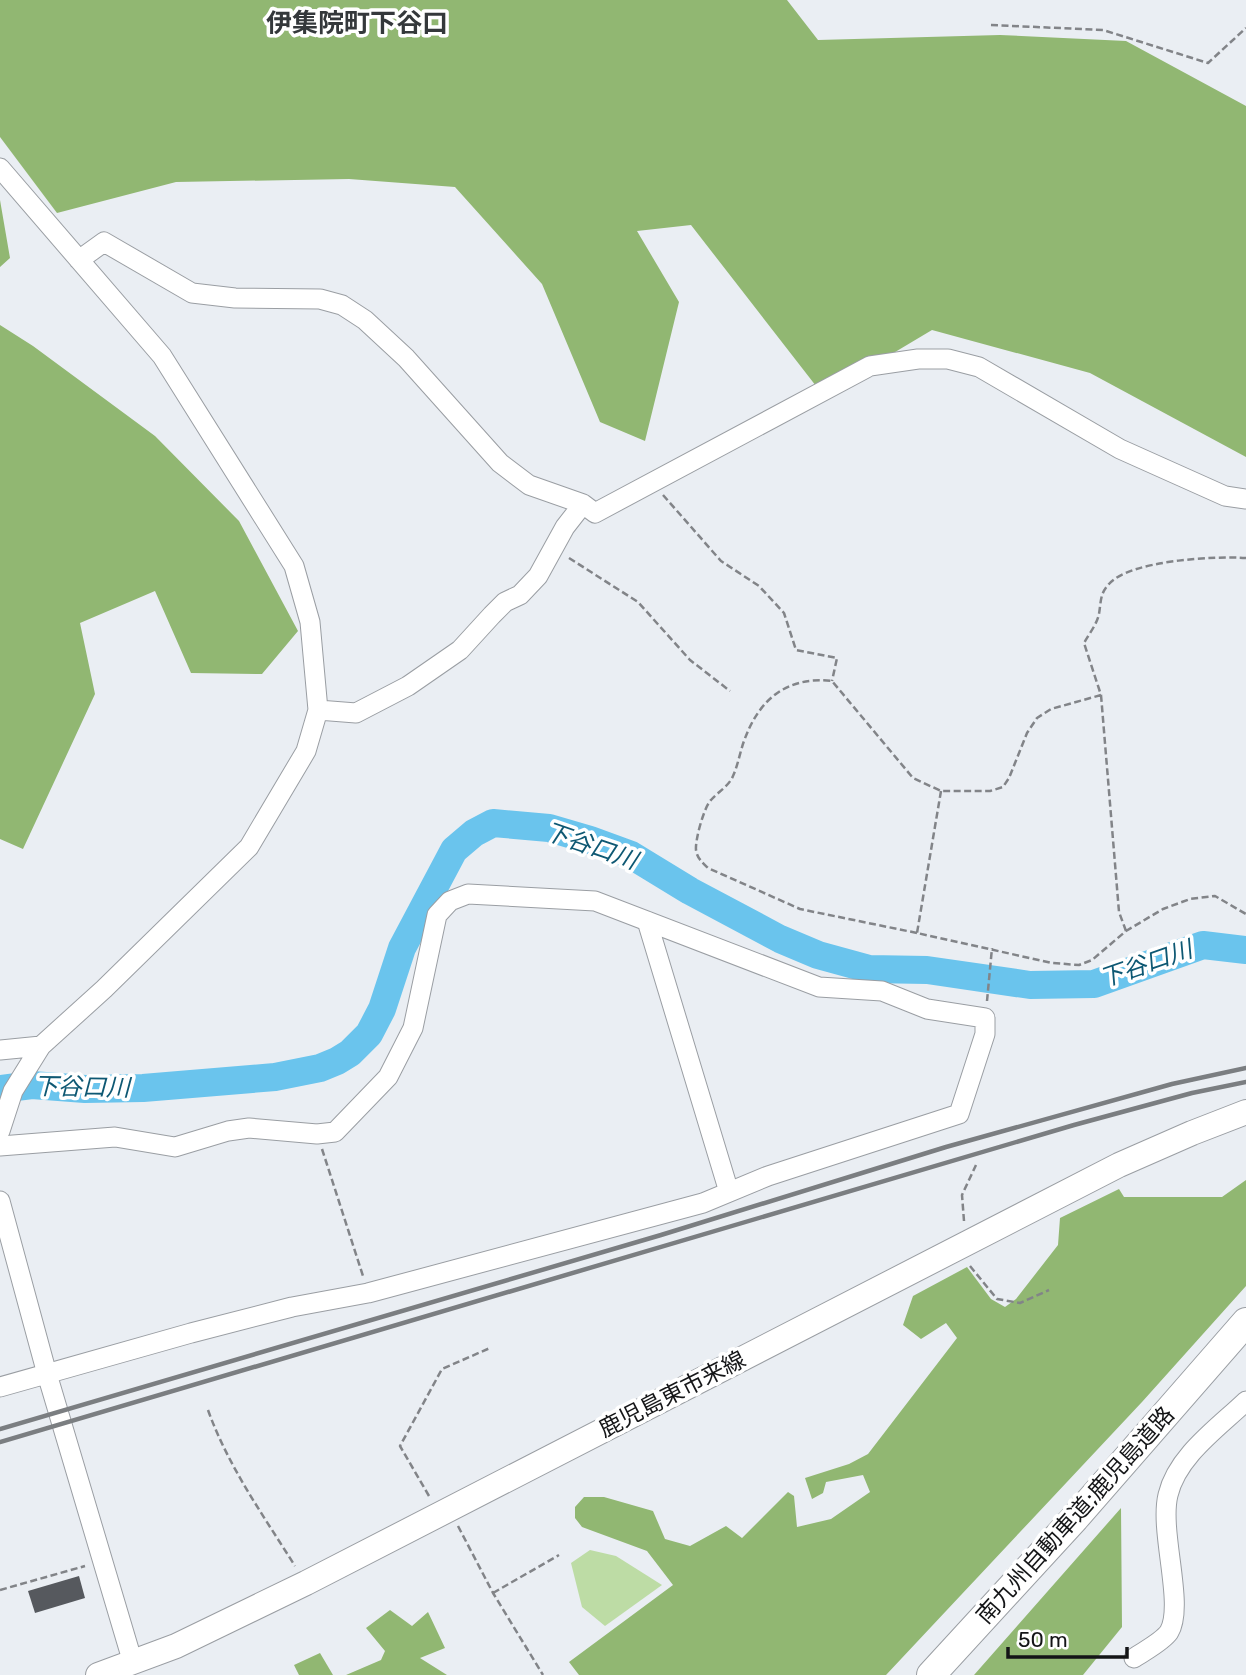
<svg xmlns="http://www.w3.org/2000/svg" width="1246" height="1675" viewBox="0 0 1246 1675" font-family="Rubik,'Noto Sans JP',sans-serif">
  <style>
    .green { fill: #bddca5 }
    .forest { fill: #91b772 }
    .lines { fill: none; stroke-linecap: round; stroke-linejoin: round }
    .river { stroke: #6ac4ed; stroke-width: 28 }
    .building { fill: #56595e }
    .minor-casing { stroke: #9a9ea3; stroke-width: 21 }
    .major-casing { stroke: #9a9ea3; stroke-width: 26 }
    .highway-casing { stroke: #9a9ea3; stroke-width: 30 }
    .path { stroke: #828488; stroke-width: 2.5; stroke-dasharray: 7 3.5; stroke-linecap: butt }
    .minor { stroke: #fff; stroke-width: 19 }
    .major { stroke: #fff; stroke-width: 24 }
    .highway { stroke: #fff; stroke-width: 28 }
    .rail { stroke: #7b7e81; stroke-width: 4.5 }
    .labels { text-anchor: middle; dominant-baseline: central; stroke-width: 7; stroke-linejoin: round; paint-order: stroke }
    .street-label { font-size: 23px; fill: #141517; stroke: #fff }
    .water-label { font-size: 24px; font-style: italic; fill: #0e5873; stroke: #fff }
    .quarter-label { font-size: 26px; font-weight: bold; fill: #34383b; stroke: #fff }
  </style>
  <rect width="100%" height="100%" fill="#eaeef3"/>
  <path class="green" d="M590,1550L616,1556L662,1585L605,1626L582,1607L571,1563Z"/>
  <path class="forest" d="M0,0H787L818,40L1000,35L1126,41L1246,106V457L1090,373L932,330L823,395L691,225L637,231L679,302L645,441L600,422L542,284L455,187L349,179L176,182L57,213L0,137Z
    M0,200L10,258L0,267Z
    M0,325L33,346L155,436L239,521L298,631L262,674L191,673L155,591L80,623L95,694L23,849L0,839Z
    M1246,1180V1286L1142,1402L886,1675H579L569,1662L673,1585L647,1551L582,1527L575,1518V1507L584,1497H604L653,1511L665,1539L690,1546L726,1526L742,1538L788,1492L794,1496L797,1527L831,1519L870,1492L863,1475L826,1482L823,1493L812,1499L805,1478L849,1464L868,1454L957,1338L946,1323L921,1339L903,1325L913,1296L967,1267L991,1299L1005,1307L1016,1299L1058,1245L1060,1218L1119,1189L1124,1197H1222Z
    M1121,1508L1122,1627L1083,1675H974Z
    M390,1610L412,1626L428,1612L445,1648L420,1658L447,1675H346L381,1660L385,1651L366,1628Z
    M320,1653L333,1675H299L294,1665Z"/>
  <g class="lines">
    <path class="river" d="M0,1089L32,1085L85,1089L143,1088L275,1077L320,1068L337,1061L350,1053L369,1034L382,1009L402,948L454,850L474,833L493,823L549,828L590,840L631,855L690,891L780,939L818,955L869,969L927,970L1030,985L1094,984L1203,945L1246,950"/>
  </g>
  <path class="building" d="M79,1576L85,1598L35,1613L28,1591Z"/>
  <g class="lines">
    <g class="minor-casing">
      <path id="minor" d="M0,168L162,356L294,566L310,622L318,710L306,751L249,847L104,989L41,1046L0,1050
        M79,260L104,242L192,293L235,298L320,299L342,305L365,320L406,358L500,463L529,485L583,504L595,513L870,366L918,359H948L979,367L1120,449L1225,496L1246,499
        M318,710L356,713L408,686L460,650L492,615L505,602L520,595L538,576L565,527L583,504
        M647,921L729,1192
        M0,1131L13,1091L41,1046
        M0,1146L115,1137L175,1147L228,1131L249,1128L317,1134L335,1132L388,1077L413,1028L437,915L450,901L468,894L595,901L819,987L882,991L927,1009L985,1018V1034L959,1114L768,1176L703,1203L368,1293L292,1307L191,1333L0,1387
        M0,1201L47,1374L133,1663
        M1134,1658C1144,1651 1162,1642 1169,1632C1185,1605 1159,1532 1168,1495C1177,1456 1219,1427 1246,1401"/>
    </g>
    <g class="major-casing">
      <path id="major" d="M98,1675L176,1646L306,1583L1119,1165L1192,1133L1246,1112"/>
    </g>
    <g class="highway-casing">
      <path id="highway" d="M931,1675L1075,1518L1246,1322"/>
    </g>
    <path class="path" d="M991,25L1103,30L1208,63L1246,28
      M663,495L721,561L759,586L784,613L796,650L837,658L832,681
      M569,558L638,602L690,660L730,691
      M1101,695L1119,912L1126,931
      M941,791L917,933L1052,963L1079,965L1092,960L1126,931L1163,909L1190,899L1215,896L1246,914
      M917,933L800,909L708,868C702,862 697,858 696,850C695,840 704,807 711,800C718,792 729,786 733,776C738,765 740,752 744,741C759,699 787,676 832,681L913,778L941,791H990L1003,787L1009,778L1027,733L1037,718L1051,709L1101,695L1084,643C1089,634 1097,624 1099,614C1101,602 1100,593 1109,584C1130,560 1215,556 1246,558
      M987,1001L992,948
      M322,1149L363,1276
      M964,1221L962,1195L976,1165
      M970,1266L997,1299L1020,1303L1049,1290
      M208,1410C228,1466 263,1515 295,1566
      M429,1496L400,1446L442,1369L490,1348
      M458,1526L493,1593L543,1675
      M0,1590L85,1566
      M493,1593L559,1555"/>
    <use href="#minor" class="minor"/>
    <use href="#major" class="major"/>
    <use href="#highway" class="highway"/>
    <path class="rail" d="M0,1429L661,1235L946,1147L1172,1084L1246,1068
      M0,1442L1074,1125L1192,1093L1246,1082"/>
  </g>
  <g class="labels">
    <g class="street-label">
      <text transform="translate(672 1394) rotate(-27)">鹿児島東市来線</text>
      <text transform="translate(1075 1515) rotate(-48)">南九州自動車道;鹿児島道路</text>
    </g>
    <g class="water-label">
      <text transform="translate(591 846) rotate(19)">下谷口川</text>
      <text transform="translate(1146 964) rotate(-19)">下谷口川</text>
      <text transform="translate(82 1087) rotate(1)">下谷口川</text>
    </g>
    <g class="quarter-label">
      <text x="357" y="23">伊集院町下谷口</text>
    </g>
  </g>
  <path d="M1008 1647v10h119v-10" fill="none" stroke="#141517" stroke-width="3.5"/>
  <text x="1018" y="1647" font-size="21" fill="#141517" stroke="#ffffff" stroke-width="5" paint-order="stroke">50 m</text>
</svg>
